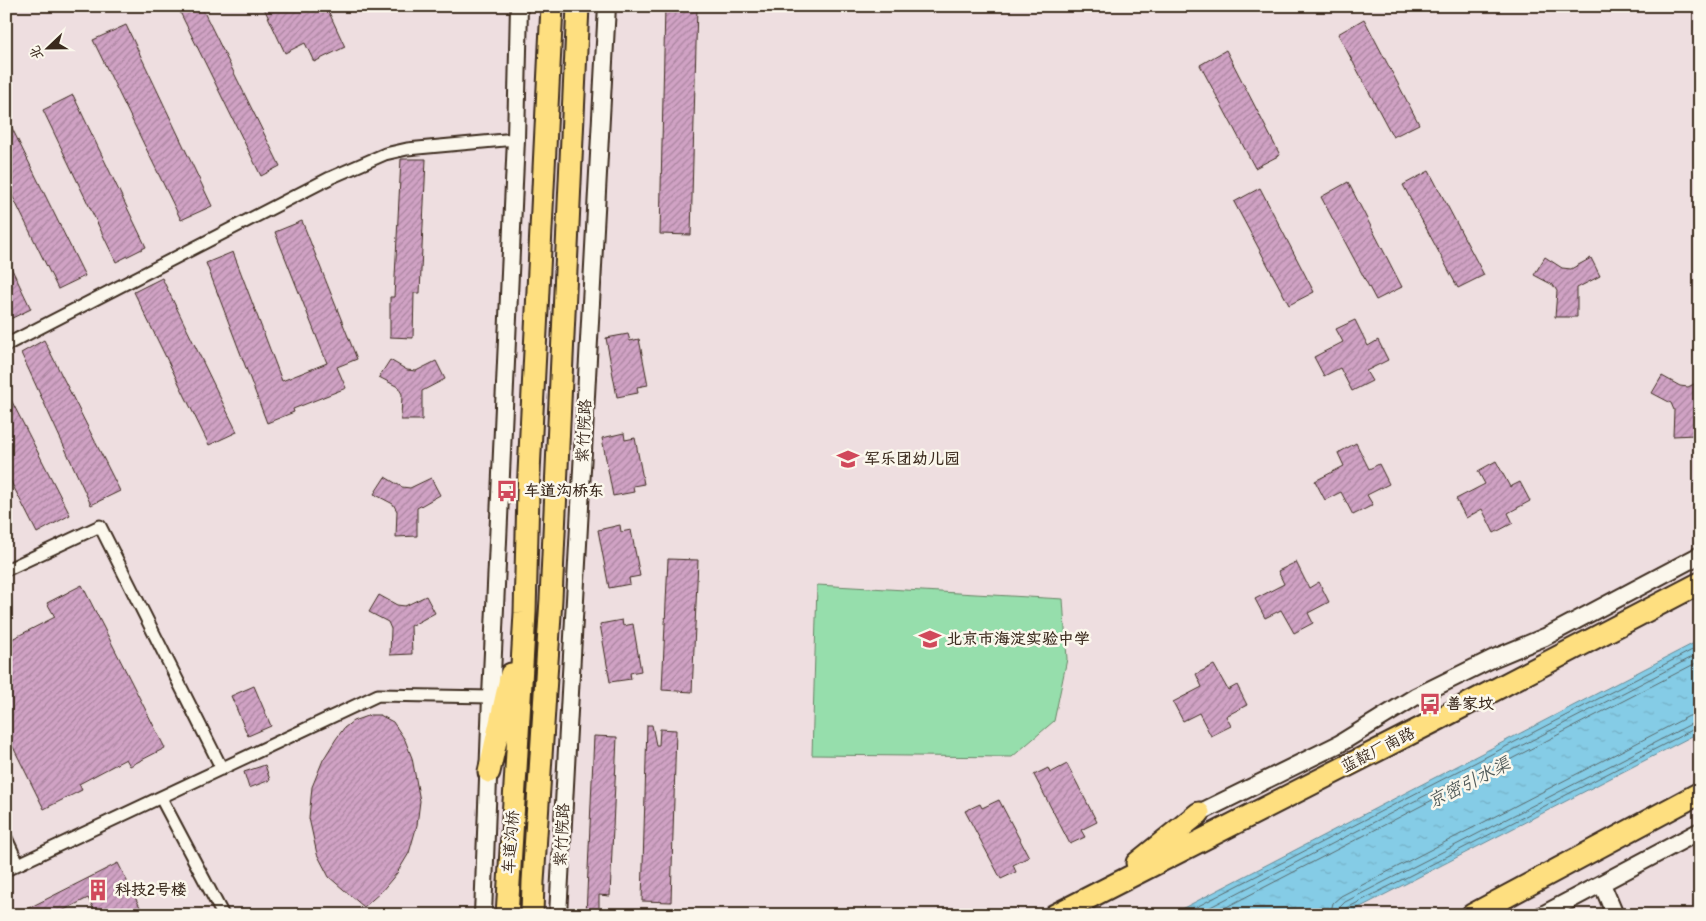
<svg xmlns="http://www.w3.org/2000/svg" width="1706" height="921" viewBox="0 0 1706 921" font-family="'Comic Neue','LXGW WenKai TC',sans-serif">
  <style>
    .grass { fill: #96deac; stroke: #688465 }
    .water { fill: url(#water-ripples); stroke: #678b96 }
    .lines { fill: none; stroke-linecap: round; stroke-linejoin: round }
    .shore { stroke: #596b6e; stroke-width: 1 }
    .building { fill: url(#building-hatch); stroke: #3b2a1e }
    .street-casing { stroke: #3b2a1e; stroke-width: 15 }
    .secondary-casing { stroke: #3b2a1e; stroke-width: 20 }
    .highway-casing { stroke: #3b2a1e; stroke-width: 25 }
    .street { stroke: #fbf7ec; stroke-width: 11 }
    .secondary { stroke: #fbf7ec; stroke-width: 16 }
    .highway { stroke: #fedf80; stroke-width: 21 }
    .labels { text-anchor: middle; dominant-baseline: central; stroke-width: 5; stroke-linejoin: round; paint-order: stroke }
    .street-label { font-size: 16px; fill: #3b2a1e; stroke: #fbf7ec }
    .poi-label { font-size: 16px; font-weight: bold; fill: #3b2a1e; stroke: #fbf7ec; text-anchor: start }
    .water-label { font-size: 18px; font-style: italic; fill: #515b5a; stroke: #fbf7ec }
  </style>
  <defs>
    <pattern id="water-ripples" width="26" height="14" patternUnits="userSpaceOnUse" patternTransform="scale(1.25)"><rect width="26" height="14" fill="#85cce6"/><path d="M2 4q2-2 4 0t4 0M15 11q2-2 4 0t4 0" fill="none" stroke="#74afc5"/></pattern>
    <pattern id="building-hatch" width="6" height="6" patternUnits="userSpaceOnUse" patternTransform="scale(1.25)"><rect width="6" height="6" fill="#d0a2c4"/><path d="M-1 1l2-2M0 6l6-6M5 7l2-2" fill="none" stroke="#aa849f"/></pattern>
  </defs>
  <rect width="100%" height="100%" fill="#eedee0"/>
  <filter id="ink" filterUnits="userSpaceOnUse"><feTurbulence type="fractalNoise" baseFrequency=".02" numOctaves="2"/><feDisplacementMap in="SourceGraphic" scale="10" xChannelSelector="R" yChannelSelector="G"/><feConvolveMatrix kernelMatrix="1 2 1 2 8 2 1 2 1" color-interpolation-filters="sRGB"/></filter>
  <g filter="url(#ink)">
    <path class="grass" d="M817,585L1063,599L1067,659L1054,721L1012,757L812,755Z"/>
    <path class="water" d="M1700,640V732L1345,915H1170Z"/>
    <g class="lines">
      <path class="shore" d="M1181,915L1700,646
        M1195,915L1700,653
        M1211,915L1700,661
        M1330,915L1333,903L1341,896L1689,716L1700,714
        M1338,915L1339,908L1345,902L1693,723L1700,721
        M1344,915L1345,911L1347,908L1696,728H1700"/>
    </g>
    <path class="building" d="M177,6H201L280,166L261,176Z
      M263,6H326L345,47L314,62L305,43L285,53Z
      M665,6H697L691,235L660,234Z
      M1364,19L1419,124L1393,137L1338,34Z
      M126,25L212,206L181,220L93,40Z
      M1226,50L1280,155L1255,168L1200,65Z
      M73,95L146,247L116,262L43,110Z
      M6,116L85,276L58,289L6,183Z
      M401,159H426L420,293H414L413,338L390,337V297H394Z
      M1429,171L1484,275L1458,288L1403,185Z
      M1348,182L1402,287L1376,300L1321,197Z
      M1260,188L1314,292L1289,305L1234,202Z
      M302,221L357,359L337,367L346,388L293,409L294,412L267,423L206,263L233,252L282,381L327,363L275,232Z
      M6,257L31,309L6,321Z
      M1545,257L1562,268L1571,269L1591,258L1600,276L1577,288V317H1555L1557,291L1553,285L1534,275Z
      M162,278L237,432L209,445L134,292Z
      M1355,320L1368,346L1378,340L1388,360L1366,371L1372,381L1352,391L1340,368L1324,376L1314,357L1343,342L1336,329Z
      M628,334L630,341L639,339L648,385L637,387L638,393L617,397L606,338Z
      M44,340L120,491L91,505L21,353Z
      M390,360L407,370L416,371L436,361L445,379L422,391V420H401L402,394L398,387L379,377Z
      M1662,376L1680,386L1688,387L1700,381V404L1694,407L1695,435L1673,436L1674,410L1671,403L1652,393Z
      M6,390L70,515L37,533L6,472Z
      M624,433L625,440L635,438L644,484L633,486L634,492L613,496L602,438Z
      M1356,443L1369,469L1379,464L1389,484L1367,495L1373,505L1353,515L1341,492L1325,500L1315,481L1344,466L1338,453Z
      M1496,461L1510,487L1520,482L1530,501L1508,513L1513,523L1494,533L1482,509L1466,518L1456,499L1485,484L1478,471Z
      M385,477L402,487L410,488L431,478L440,495L417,508V536L396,537L397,511L393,504L374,494Z
      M620,525L621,532L631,530L640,576L629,578L630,584L609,588L598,530Z
      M668,559L698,560L692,692L662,690Z
      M1296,562L1309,588L1319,582L1329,602L1308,613L1313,623L1294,633L1281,610L1265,618L1255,599L1284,584L1278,571Z
      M82,585L165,748L130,766L126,759L79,784L82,790L44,809L6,733V642L55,617L47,603Z
      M379,595L397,605L405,606L426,596L435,613L411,626L412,654L390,655L391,629L388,622L369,612Z
      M622,620L623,626L633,624L641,671L630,673L631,679L610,682L600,624Z
      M1214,665L1228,690L1237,685L1247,705L1226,716L1231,726L1211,736L1199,713L1183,721L1173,702L1202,687L1196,674Z
      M254,686L271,726L248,736L231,696Z
      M370,715H380L393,722L405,740L412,758L420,801L417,825L409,853L397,873L381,892L364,907L329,877L317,854L309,818L312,787L323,760L336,739L344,728L353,721Z
      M647,725H652L656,745H659L660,729L676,730L671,902L642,901Z
      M594,736L617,737L610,896L599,895V915H586Z
      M1067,764L1097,822L1081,830L1085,837L1070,844L1034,775L1048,768L1050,773Z
      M265,765L270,780L249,788L244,772Z
      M999,800L1029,857L1013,865L1016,872L1001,879L965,811L980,804L982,808Z
      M118,863L144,915H97L88,898L54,915H15Z"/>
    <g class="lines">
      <g class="street-casing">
        <path id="street" d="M6,345L330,178L385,154L407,149L516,139
          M6,570L100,526L222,769
          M161,798L223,915
          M6,838L18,864
          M6,870L378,695L491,697"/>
      </g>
      <g class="secondary-casing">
        <path id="secondary" d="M1199,813L1339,744L1415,697L1492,659L1545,637L1700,555
          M1602,884L1615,915
          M483,915L491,697L516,139L519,6
          M558,915L607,6
          M1542,915L1700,831"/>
      </g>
      <g class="highway-casing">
        <path id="highway" d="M489,772L511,674
          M1137,863L1199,813
          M507,915L516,769L525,613L528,493L552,6
          M532,915L533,882L551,599L578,6
          M1055,915L1437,720L1700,583
          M1472,915L1700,793"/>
      </g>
      <use href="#street" class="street"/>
      <use href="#secondary" class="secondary"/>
      <use href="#highway" class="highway"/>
    </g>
  </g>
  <defs>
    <g id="school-bare" transform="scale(1.725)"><path d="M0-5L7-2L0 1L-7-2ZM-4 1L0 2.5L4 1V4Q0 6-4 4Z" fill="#d1495b" stroke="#fbf7ec" stroke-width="2.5" paint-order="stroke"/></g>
    <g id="bus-bare" transform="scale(1.725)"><path d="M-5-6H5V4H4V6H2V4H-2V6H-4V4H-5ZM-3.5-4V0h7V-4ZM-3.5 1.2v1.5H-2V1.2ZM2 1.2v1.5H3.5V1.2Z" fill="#d1495b" stroke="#fbf7ec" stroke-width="2.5" paint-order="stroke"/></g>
    <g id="building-bare" transform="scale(1.725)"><path d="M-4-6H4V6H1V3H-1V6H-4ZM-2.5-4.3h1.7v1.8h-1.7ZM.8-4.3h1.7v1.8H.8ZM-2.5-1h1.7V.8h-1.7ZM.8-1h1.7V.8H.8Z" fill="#d1495b" stroke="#fbf7ec" stroke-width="2.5" paint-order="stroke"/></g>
  </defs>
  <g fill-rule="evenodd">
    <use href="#school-bare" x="848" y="459"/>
    <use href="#bus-bare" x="507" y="491"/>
    <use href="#school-bare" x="930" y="639"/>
    <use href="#bus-bare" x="1430" y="704"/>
    <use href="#building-bare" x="98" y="890"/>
  </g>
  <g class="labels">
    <g class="street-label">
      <text transform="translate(584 431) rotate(-87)">紫竹院路</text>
      <text transform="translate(1378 750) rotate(-27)">蓝靛厂南路</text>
      <text transform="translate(562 835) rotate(-87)">紫竹院路</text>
      <text transform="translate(511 842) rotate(-86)">车道沟桥</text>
    </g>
    <g class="poi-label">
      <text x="864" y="459">军乐团幼儿园</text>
      <text x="524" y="491">车道沟桥东</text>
      <text x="946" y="639">北京市海淀实验中学</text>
      <text x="1446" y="704">善家坟</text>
      <text x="115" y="890">科技2号楼</text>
    </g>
    <g class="water-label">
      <text transform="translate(1469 783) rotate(-27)">京密引水渠</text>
    </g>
  </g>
  <rect width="1706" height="921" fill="none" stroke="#fbf7ec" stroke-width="25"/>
  <rect x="12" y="12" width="1681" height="896" fill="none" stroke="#3b2a1e" stroke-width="2" filter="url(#ink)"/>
  <g transform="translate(48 48) rotate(248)" stroke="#fbf7ec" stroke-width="4" paint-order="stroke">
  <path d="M0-4L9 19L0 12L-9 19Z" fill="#3b2a1e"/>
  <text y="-8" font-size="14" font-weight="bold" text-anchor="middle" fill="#3b2a1e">北</text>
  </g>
</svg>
